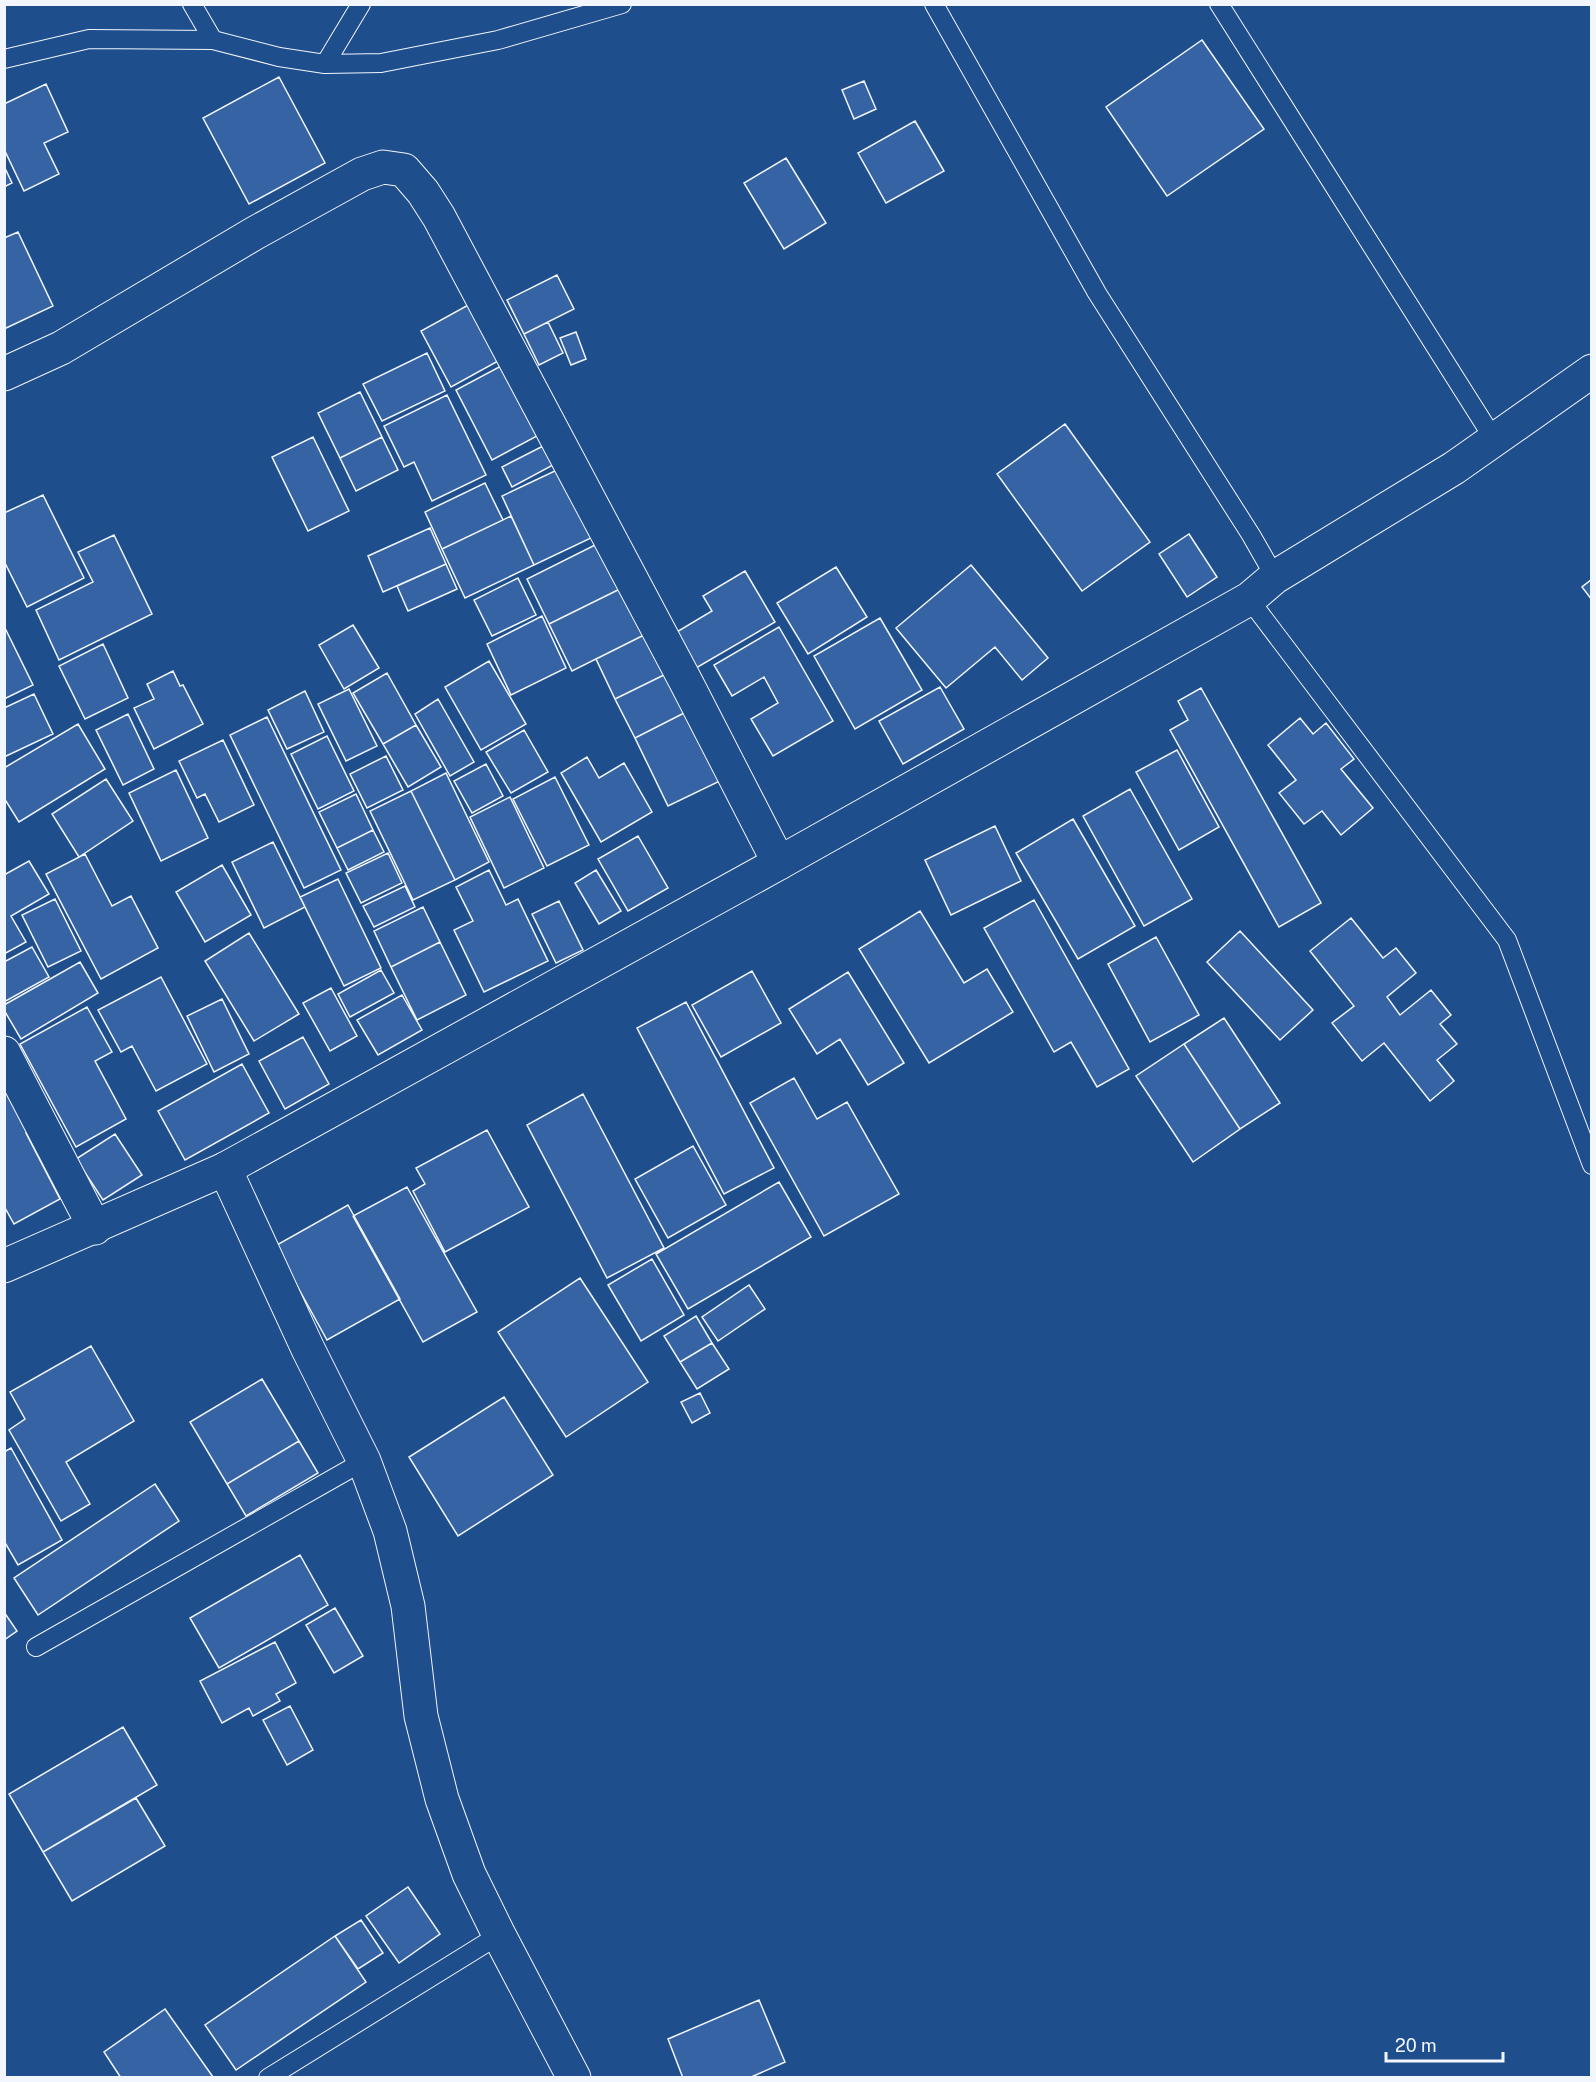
<svg xmlns="http://www.w3.org/2000/svg" width="1596" height="2082" viewBox="0 0 1596 2082" font-family="'Public Sans',sans-serif">
  <style>
    .building { fill: #3563a3; stroke: #f2f6ff; stroke-width: 1.5 }
    .lines { fill: none; stroke-linecap: round; stroke-linejoin: round }
    .service-casing { stroke: #f2f6ff; stroke-width: 20 }
    .minor-casing { stroke: #f2f6ff; stroke-width: 35 }
    .tertiary-casing { stroke: #f2f6ff; stroke-width: 35 }
    .primary-casing { stroke: #f2f6ff; stroke-width: 35 }
    .service { stroke: #1f4e8c; stroke-width: 18 }
    .minor { stroke: #1f4e8c; stroke-width: 33 }
    .tertiary { stroke: #1f4e8c; stroke-width: 33 }
    .primary { stroke: #1f4e8c; stroke-width: 33 }
  </style>
  <rect width="100%" height="100%" fill="#1f4e8c"/>
  <path class="building" d="M1202,40L1264,129L1167,196L1106,107Z
    M279,77L325,163L249,204L203,118Z
    M864,81L876,109L854,119L842,90Z
    M46,84L68,132L44,143L59,174L24,191L4,149V104Z
    M915,121L944,171L886,203L858,153Z
    M786,158L826,223L784,249L744,183Z
    M4,166L12,183L4,187Z
    M18,232L53,306L4,329V238Z
    M557,275L574,309L524,334L507,300Z
    M470,304L500,360L451,387L421,331Z
    M548,322L563,353L539,365L524,334Z
    M576,332L586,359L571,365L560,338Z
    M427,353L445,391L382,421L363,384Z
    M501,366L537,436L492,460L456,390Z
    M360,392L382,437L340,458L318,413Z
    M447,395L486,475L432,501L414,462L404,467L384,426Z
    M1065,424L1150,542L1082,591L997,474Z
    M313,437L349,511L308,531L272,457Z
    M382,437L398,470L356,491L340,458Z
    M543,446L553,465L512,487L502,467Z
    M559,469L591,538L534,565L502,496Z
    M485,483L503,520L442,549L425,512Z
    M43,495L84,578L27,607L4,561V513Z
    M511,516L534,565L465,598L442,549Z
    M430,528L446,564L383,592L368,556Z
    M1189,534L1217,577L1187,597L1159,554Z
    M114,535L152,614L59,660L36,610L93,582L78,552Z
    M605,540L628,585L549,624L527,579Z
    M446,564L457,589L408,611L397,586Z
    M971,565L1048,658L1022,680L995,647L946,688L896,628Z
    M836,567L867,617L808,654L777,603Z
    M745,571L775,622L696,668L675,633L712,611L703,596Z
    M518,578L536,615L492,636L474,600Z
    M1592,579V600L1582,587Z
    M628,585L650,632L572,671L549,624Z
    M542,616L566,668L511,695L487,644Z
    M880,618L922,690L855,729L814,656Z
    M353,625L379,668L344,689L319,645Z
    M4,626L33,685L4,699Z
    M779,627L833,721L773,756L751,719L778,703L764,677L732,696L714,665Z
    M650,632L670,672L615,699L596,659Z
    M103,644L128,698L85,719L59,666Z
    M489,661L526,724L481,750L445,687Z
    M173,671L180,686L183,685L203,724L154,749L134,708L154,699L147,684Z
    M670,672L688,711L635,738L615,699Z
    M387,673L416,725L383,744L353,693Z
    M940,687L964,729L903,764L879,721Z
    M1201,688L1321,903L1279,927L1170,730L1188,720L1178,701Z
    M349,689L377,746L346,761L318,704Z
    M305,691L324,732L287,749L268,710Z
    M34,694L53,734L4,757V708Z
    M438,699L474,762L450,776L415,714Z
    M688,711L722,780L668,806L635,738Z
    M128,714L154,769L123,785L96,730Z
    M267,717L341,870L304,888L230,735Z
    M1300,718L1313,734L1326,723L1354,759L1341,769L1373,808L1341,835L1322,811L1304,824L1279,793L1296,780L1268,745Z
    M78,724L105,769L19,822L4,798V768Z
    M416,725L441,767L408,787L383,744Z
    M524,730L548,772L511,793L486,752Z
    M327,736L354,791L318,809L291,754Z
    M223,740L254,805L219,822L205,794L197,798L179,761Z
    M1177,750L1219,827L1179,850L1136,772Z
    M386,756L403,790L367,808L350,774Z
    M587,757L599,778L624,763L652,812L601,842L561,773Z
    M486,764L503,796L472,813L454,781Z
    M176,770L208,838L161,861L129,793Z
    M446,773L489,862L455,880L411,791Z
    M555,777L589,845L547,866L513,799Z
    M106,779L133,821L79,857L52,814Z
    M1130,789L1192,899L1144,926L1083,816Z
    M411,791L455,880L413,900L370,811Z
    M356,794L373,830L337,848L319,812Z
    M510,797L544,868L504,888L470,817Z
    M1073,819L1135,926L1078,959L1016,853Z
    M995,826L1021,881L951,915L925,860Z
    M373,830L384,852L348,870L337,848Z
    M638,836L668,888L628,911L598,859Z
    M273,842L305,907L264,928L232,862Z
    M388,853L402,883L361,903L346,873Z
    M85,854L112,906L131,896L158,948L101,979L46,874Z
    M29,861L49,894L11,916L26,942L4,954V875Z
    M222,865L251,915L205,942L176,892Z
    M489,870L506,905L518,899L548,961L484,992L454,930L473,921L456,887Z
    M596,870L621,911L599,924L575,883Z
    M338,879L381,968L344,986L300,897Z
    M405,886L415,907L374,927L363,906Z
    M55,899L81,951L48,967L22,915Z
    M1034,900L1129,1069L1097,1087L1071,1042L1054,1052L984,928Z
    M559,901L583,950L556,963L532,914Z
    M423,907L440,942L391,967L374,931Z
    M920,911L964,983L987,969L1013,1012L929,1063L859,949Z
    M1351,918L1383,958L1396,948L1416,973L1387,997L1400,1015L1431,990L1451,1015L1440,1024L1457,1044L1437,1060L1454,1081L1430,1101L1384,1043L1362,1061L1332,1023L1354,1006L1310,951Z
    M1240,931L1313,1010L1280,1040L1207,962Z
    M249,933L299,1014L254,1041L205,961Z
    M1156,937L1199,1015L1150,1042L1108,964Z
    M440,942L466,995L417,1020L391,967Z
    M32,947L49,977L4,1002V962Z
    M80,962L98,993L21,1039L4,1010V1005Z
    M381,970L394,993L350,1017L338,994Z
    M752,971L781,1023L721,1057L692,1005Z
    M848,972L904,1063L868,1085L840,1039L817,1054L789,1009Z
    M161,977L207,1064L156,1091L132,1046L121,1052L98,1010Z
    M331,988L357,1036L330,1051L303,1003Z
    M402,995L422,1030L378,1055L357,1020Z
    M222,999L249,1054L214,1072L187,1016Z
    M686,1002L774,1168L724,1194L637,1028Z
    M87,1007L112,1052L95,1061L126,1119L76,1147L20,1044Z
    M1224,1018L1280,1103L1240,1129L1184,1044Z
    M303,1037L329,1084L285,1109L259,1061Z
    M1184,1044L1240,1129L1193,1162L1136,1076Z
    M242,1064L269,1113L185,1160L158,1111Z
    M4,1070L36,1127L26,1133L60,1199L14,1224L4,1206Z
    M794,1078L817,1119L847,1102L899,1194L824,1236L750,1103Z
    M583,1094L664,1248L607,1278L527,1125Z
    M487,1130L529,1207L445,1252L413,1191L425,1184L416,1168Z
    M115,1134L142,1175L103,1200L76,1159Z
    M693,1146L726,1205L668,1238L635,1179Z
    M779,1182L811,1237L688,1309L656,1254Z
    M407,1187L477,1312L423,1342L353,1216Z
    M348,1205L400,1299L327,1340L275,1246Z
    M652,1259L684,1315L641,1341L608,1285Z
    M580,1278L648,1382L566,1437L498,1332Z
    M749,1285L765,1309L718,1341L702,1317Z
    M696,1316L712,1343L680,1362L664,1336Z
    M712,1343L729,1369L697,1389L680,1362Z
    M91,1346L134,1421L66,1462L90,1504L61,1521L9,1430L25,1419L10,1392Z
    M262,1379L299,1441L227,1484L190,1422Z
    M700,1393L710,1413L692,1423L681,1402Z
    M504,1397L553,1475L458,1536L409,1457Z
    M299,1441L318,1473L246,1516L227,1484Z
    M11,1448L62,1540L18,1565L4,1541V1452Z
    M155,1484L179,1521L38,1615L14,1578Z
    M300,1555L328,1605L219,1668L190,1618Z
    M335,1608L363,1656L334,1673L306,1625Z
    M4,1612L17,1631L4,1640Z
    M275,1642L296,1683L276,1694L280,1701L253,1716L249,1708L222,1723L200,1681Z
    M290,1706L313,1750L287,1765L263,1720Z
    M123,1727L157,1785L43,1852L9,1794Z
    M136,1798L165,1846L72,1901L43,1852Z
    M408,1887L440,1934L399,1963L366,1916Z
    M361,1920L383,1953L358,1969L335,1936Z
    M335,1936L366,1982L236,2070L205,2025Z
    M759,2000L785,2062L749,2078H683L668,2039Z
    M165,2009L213,2077L212,2078H121L104,2052Z"/>
  <g class="lines">
    <g class="service-casing">
      <path id="service" d="M192,4L213,40
        M934,4L1097,293L1251,535L1275,577
        M1219,4L1495,441
        M4,59L89,39L213,40L279,57L325,64L381,63L498,40L622,4
        M325,64L361,4
        M1249,599L1507,940L1592,1165
        M36,1647L364,1461
        M268,2078L499,1935"/>
    </g>
    <g class="minor-casing">
      <path id="minor" d="M4,374L61,348L255,233L362,174L383,167L404,170L423,192L439,217L686,682L779,863
        M4,1053L95,1228"/>
    </g>
    <g class="tertiary-casing">
      <path id="tertiary" d="M225,1169L308,1349L364,1461L390,1531L408,1606L421,1716L442,1799L469,1874L499,1935L574,2078"/>
    </g>
    <g class="primary-casing">
      <path id="primary" d="M4,1266L225,1169L779,863L1249,599L1275,577L1454,468L1592,371"/>
    </g>
    <use href="#service" class="service"/>
    <use href="#minor" class="minor"/>
    <use href="#tertiary" class="tertiary"/>
    <use href="#primary" class="primary"/>
  </g>
  <rect width="1596" height="2082" fill="none" stroke="#f2f6ff" stroke-width="12"/>
  <path d="M1386 2052v9h117v-9" fill="none" stroke="#f2f6ff" stroke-width="3"/>
  <text x="1395" y="2052" font-size="18" fill="#f2f6ff" stroke="#1f4e8c" stroke-width="4.5" paint-order="stroke">20 m</text>
</svg>
